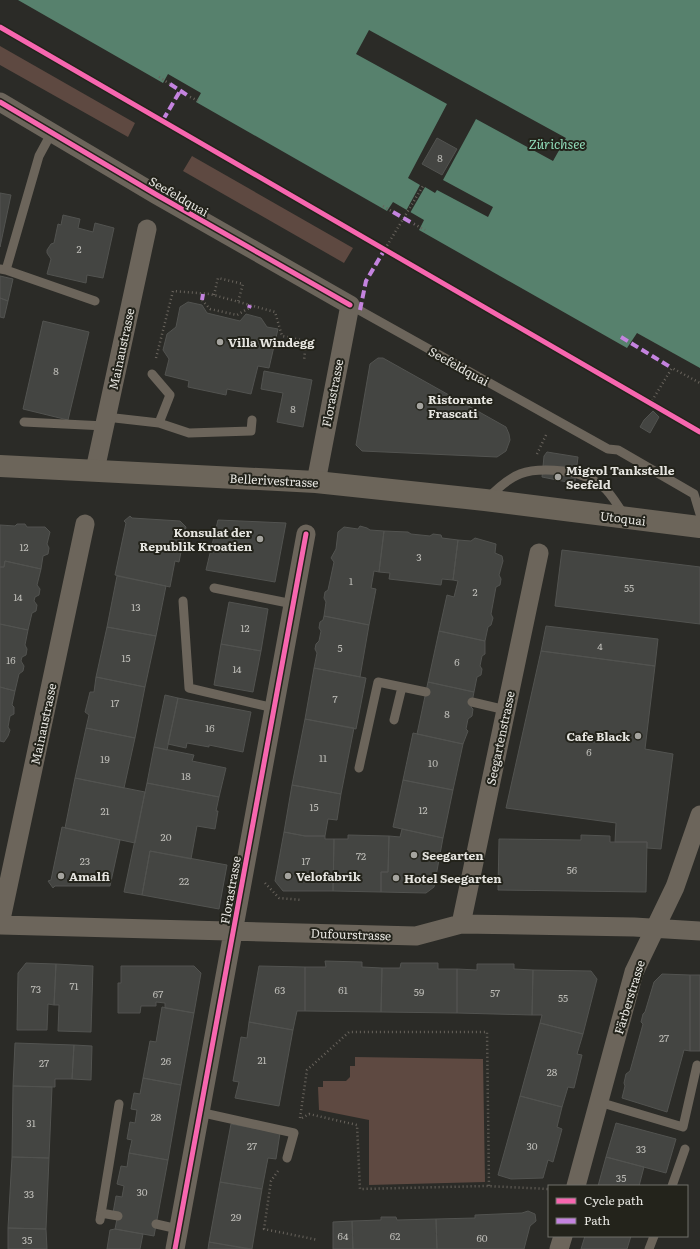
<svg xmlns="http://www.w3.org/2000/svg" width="700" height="1249" viewBox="0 0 700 1249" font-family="Literata,serif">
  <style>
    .green { fill: #5e4941 }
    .water { fill: #57816d }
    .pier { fill: #2b2b27 }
    .building { fill: #444542; stroke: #525350 }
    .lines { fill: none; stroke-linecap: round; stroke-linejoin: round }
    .path { stroke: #69645d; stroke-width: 2.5; stroke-dasharray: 1 3; stroke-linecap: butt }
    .lane { stroke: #6c655b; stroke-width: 9 }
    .street { stroke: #6c655b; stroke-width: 19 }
    .primary { stroke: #6c655a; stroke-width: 22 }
    .quiet { stroke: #c483df; stroke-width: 4; stroke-dasharray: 8 4; stroke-linecap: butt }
    .cycleway-casing { stroke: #23231b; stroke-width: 8 }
    .cycleway { stroke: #f766af; stroke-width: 5 }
    .poi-dot { fill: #a5a49f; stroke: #23231b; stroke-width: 1.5 }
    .labels { text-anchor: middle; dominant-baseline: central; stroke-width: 4; stroke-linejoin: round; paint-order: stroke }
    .number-label { font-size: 10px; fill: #bebdb8 }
    .street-label { font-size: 12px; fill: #e6e5e0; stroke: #23231b }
    .poi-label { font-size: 12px; font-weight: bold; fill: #e6e5e0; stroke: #23231b; text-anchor: start }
    .water-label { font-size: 13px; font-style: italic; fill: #91ddba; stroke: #23231b }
  </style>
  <rect width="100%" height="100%" fill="#2b2b27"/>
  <path class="green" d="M0,46L135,123L128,137L0,65Z
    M192,156L353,248L344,263L183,171Z
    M355,1057L483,1059L485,1182L369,1185V1120L319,1110L318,1087H323V1081H346L350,1077V1066H355Z"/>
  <path class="water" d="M18,0H700V368L637,333L627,348L419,230L424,220L393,202L387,211L196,102L201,93L168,74L163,83Z"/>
  <path class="pier" d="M369,30L566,138L553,161L476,119L443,180L493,207L488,217L437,190L435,193L425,187L410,213L406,211L420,185L408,178L447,104L356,54Z"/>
  <path class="building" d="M437,138L457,149L442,175L422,164Z
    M0,193L11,195L0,247Z
    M63,215L80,219L78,228L93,232L95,223L114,228L103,278L87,275L86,283L47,274L51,259L47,253V250L51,244L54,243L58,224L61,225Z
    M0,276L13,279L8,301L0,298Z
    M0,298L8,301L4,318L0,317Z
    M188,302L202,305L207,313L240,321L246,314L261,318L267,327L278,329L269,368L258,366L251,394L227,389L226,395L188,387L189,381L165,375L169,359L163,350L167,334L176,327L180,307Z
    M43,321L89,332L68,420L23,409Z
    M378,358H383L506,427L509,434L510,440L506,451L497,457L362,451L356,445L370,364Z
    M264,371L312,380L303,427L277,422L283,393L261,389Z
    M653,411L659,417L650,433L640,427L644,420Z
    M547,452L578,457L575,481L572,483L542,477L544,456Z
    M130,516L132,518L180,521L186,527L179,562L175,561L170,587L115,575L126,523L124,521Z
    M218,520L286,523L275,582L206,570Z
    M17,524H25L27,527H45L50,532L47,544L49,548L48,554L43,556L41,569L5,561L4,567H0V525L15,526Z
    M360,526L367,528L370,530L384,531L379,572L374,571L371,588L376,589L369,625L324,616L326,602L324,598L325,592L328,590L334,562L331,558L336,549L338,532L344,527L358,529Z
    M384,531L408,532L411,534L430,536L433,534L441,535L442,538L458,540L453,580L442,579L441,585L389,579L390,573L379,572Z
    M475,538L496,544L495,553L502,556L503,561L499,575L501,579L500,585L496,587L491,614L493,618L491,625L488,627L485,641L439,631L447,595L454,597L458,581L453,580L458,540L471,541Z
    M562,550L700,567V624L555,606Z
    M5,561L41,569L37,585L40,589L39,595L35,597L34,601L37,605L36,611L32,613L28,630L0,624V567H4Z
    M117,576L166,586L156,636L107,627Z
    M229,602L268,609L261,651L221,644Z
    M324,616L369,625L360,677L314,668L317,653L315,649L316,644L319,641L321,631L319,628L320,622L323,620Z
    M0,624L28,630L25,645L27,649L26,655L22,657L21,661L24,666L23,671L19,674L15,691L0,687Z
    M546,626L658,639L655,666L541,651Z
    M107,627L156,636L145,687L96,677Z
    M439,631L485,641V654L482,656L480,666L482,669L481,675L477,677L474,692L428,682Z
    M221,644L261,651L253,692L214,685Z
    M541,651L655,666L645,749L673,754L661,849L647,848V842H615L616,823L506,808Z
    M314,668L366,678L356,729L305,719Z
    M96,677L145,687L135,738L86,728L89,715L85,712L90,692H94Z
    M428,682L474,692L471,707L473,709L472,716L468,719L466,729L468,731L463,744L417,734Z
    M0,687L15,691L12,705L14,707V714L10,716L8,727L10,730L8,736L4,742L0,741Z
    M165,695L178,698L167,750L154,747Z
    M178,698L251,712L243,752L209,745V747L187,743L186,748L168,744Z
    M305,719L354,728L341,794L292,785Z
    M86,728L135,738L124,788L75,778Z
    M413,733L463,744L453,790L403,780Z
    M154,747L194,755L192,761L226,768L219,797L147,783Z
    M75,778L145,792L135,843L65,828Z
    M403,780L453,790L443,838L393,827Z
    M147,783L219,797L216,811H218L215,829L197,826L191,859L150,851L142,895L124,892Z
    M292,785L341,794L337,820L328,819L325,836H305L284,832Z
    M62,827L120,840L110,886H55L53,888L48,881L51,880Z
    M402,829L443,838L434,887L426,893L381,892V872H388L389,836L400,837Z
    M284,832L305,836H325V839H334L333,891H283L275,881Z
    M348,835L389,836L388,872H381V892L333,891L334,839H348Z
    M581,835L610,836V842H647L646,892L498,890L499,839L581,840Z
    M150,851L227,865L219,909L142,895Z
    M325,961L362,962V967L382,968L381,1012L305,1011V967H326Z
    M26,963L56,964L54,1005L48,1004L47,1030H17L18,973Z
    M401,963H438V969H457V1013L381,1012L382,968H400Z
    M56,964L93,966L91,1032L58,1031L59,1005H54Z
    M477,964H514V969L533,970L532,1015L457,1013V969L477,970Z
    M121,966H194L201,973L194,1013L165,1008V1003L156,1002V1006H141L140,1013H118V983H121Z
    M259,966L305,967V1011H297L293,1030L249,1022Z
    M533,970L591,971L597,979L583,1034L540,1023L542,1015H532Z
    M662,974L690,975V1051L684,1050L667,1112L622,1098L625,1086L624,1083L626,1074L630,1071L643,1024L641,1022L643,1014L645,1012L654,982Z
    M690,975H700V1051H690Z
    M162,1007L194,1013L181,1085L143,1078L150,1041L156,1042Z
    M249,1022L293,1030L279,1106L235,1098L239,1082L233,1081L241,1037L247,1038Z
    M540,1023L583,1034L577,1054L582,1055L574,1088L568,1087L562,1107L520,1096Z
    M15,1043L74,1045L72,1079H55V1087L13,1086Z
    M74,1045L92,1046L91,1080L72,1079Z
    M143,1078L181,1085L168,1160L129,1153L132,1140L127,1139L130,1122L135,1123L137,1110L131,1109L134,1093L140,1094Z
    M13,1086L52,1087L49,1158L12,1157Z
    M520,1096L562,1107L557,1127L562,1129L553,1162L548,1160L543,1178L511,1179L498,1175Z
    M616,1123L676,1139L666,1173L606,1157Z
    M231,1124L280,1133L276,1159L268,1158L262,1189L220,1182Z
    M129,1153L168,1160L154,1236L115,1229L118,1214L113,1213L116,1196L122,1197L124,1186L117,1184L121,1166L127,1167Z
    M12,1157L49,1158L46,1229L8,1228Z
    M606,1157L644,1167L639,1186H598Z
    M220,1182L262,1189L252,1249L209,1242Z
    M528,1211L535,1214L536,1221L530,1226L524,1249H437L436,1219L475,1218V1215L522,1213Z
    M381,1217H396L397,1220L436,1219L437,1249H353L352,1221L381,1220Z
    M352,1221L353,1249H333V1222Z
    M8,1228L46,1229L47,1249H8Z
    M115,1229L143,1234L140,1249H107L110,1230Z
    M585,1236H631L627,1249H581Z
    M209,1242L248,1249H208Z"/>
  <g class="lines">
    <path class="path" d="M159,77L170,84
      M190,97L201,102
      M383,206L393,212
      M414,224L425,230
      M385,249L423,186
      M214,295L218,278L243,284L238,302
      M202,300L210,309L237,315L249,308
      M156,358L173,291L210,294L275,312L282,336L306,341L304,361
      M650,404L672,368L700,383
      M537,454L547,433
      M265,883L279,898L302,900
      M300,1118L307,1070L349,1032H487L489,1186
      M302,1118L309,1114L357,1125L360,1189L486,1186L549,1189
      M278,1171L271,1181L264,1229L318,1240"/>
    <path class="lane" d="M0,269L6,270L39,156L52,132
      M6,270L95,301
      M350,305L608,449L618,450L694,494L700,514
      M152,374L170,395L159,423
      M106,417L159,423L189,433L251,431L252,420
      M24,422L105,426
      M487,499C512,473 526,467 563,471C577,473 590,477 602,486C611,493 618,506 624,515
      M214,588L293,604
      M183,601L189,688L274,708
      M402,687L426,692
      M472,702L506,710
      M359,768L378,682L402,687L394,720
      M599,1102L683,1127L697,1065
      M199,1112L294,1133L287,1158
      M672,1186L685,1149
      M101,1213L118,1216
      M100,1220L119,1104
      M156,1224L178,1229
      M649,1249L654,1236"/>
    <path class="street" d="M0,102L157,195L350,305L316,482
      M95,470L147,229
      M0,924L85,524
      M461,924L539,553
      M0,925L416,936L461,924L634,927L700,931
      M576,1186L634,972L675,887L700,815
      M175,1249L306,534
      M559,1249L563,1236"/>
    <path class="primary" d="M0,466L316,482L485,500L700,527"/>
    <path class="quiet" d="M170,84L190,97
      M163,120L180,91
      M393,212L414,224
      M202,300L203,294
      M249,308L250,305
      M360,310L366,281L385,249
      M621,337L672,368"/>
    <g class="cycleway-casing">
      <path id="cycleway" d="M0,27L700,432
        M0,102L157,195L350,305
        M175,1249L306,534"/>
    </g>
    <use href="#cycleway" class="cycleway"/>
  </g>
  <g class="poi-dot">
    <circle cx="220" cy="342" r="4"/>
    <circle cx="420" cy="406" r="4"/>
    <circle cx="558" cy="477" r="4"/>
    <circle cx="260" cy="539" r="4"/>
    <circle cx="638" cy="736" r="4"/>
    <circle cx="414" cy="855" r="4"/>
    <circle cx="61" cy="876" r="4"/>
    <circle cx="288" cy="876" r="4"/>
    <circle cx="396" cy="878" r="4"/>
  </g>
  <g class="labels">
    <g class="number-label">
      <text x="440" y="157">8</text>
      <text x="79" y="248">2</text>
      <text x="56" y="370">8</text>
      <text x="293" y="408">8</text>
      <text x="24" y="546">12</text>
      <text x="419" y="556">3</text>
      <text x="351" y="580">1</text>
      <text x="629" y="587">55</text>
      <text x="475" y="591">2</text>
      <text x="18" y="596">14</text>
      <text x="136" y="606">13</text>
      <text x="245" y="627">12</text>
      <text x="600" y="645">4</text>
      <text x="340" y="647">5</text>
      <text x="126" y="657">15</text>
      <text x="11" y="659">16</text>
      <text x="457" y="661">6</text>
      <text x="237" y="668">14</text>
      <text x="335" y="698">7</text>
      <text x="115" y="702">17</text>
      <text x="447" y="713">8</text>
      <text x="210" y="727">16</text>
      <text x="589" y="751">6</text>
      <text x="323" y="757">11</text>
      <text x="105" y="758">19</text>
      <text x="433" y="762">10</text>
      <text x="186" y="775">18</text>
      <text x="314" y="806">15</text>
      <text x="423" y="809">12</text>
      <text x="105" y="810">21</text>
      <text x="166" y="836">20</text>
      <text x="361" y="855">72</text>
      <text x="85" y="860">23</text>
      <text x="306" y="860">17</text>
      <text x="572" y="869">56</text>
      <text x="184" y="880">22</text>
      <text x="74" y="985">71</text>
      <text x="36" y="988">73</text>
      <text x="280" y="989">63</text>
      <text x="343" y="989">61</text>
      <text x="419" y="991">59</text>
      <text x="495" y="992">57</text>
      <text x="158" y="993">67</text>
      <text x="563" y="997">55</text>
      <text x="664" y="1037">27</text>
      <text x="262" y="1059">21</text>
      <text x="166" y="1060">26</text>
      <text x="44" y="1062">27</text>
      <text x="552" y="1071">28</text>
      <text x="156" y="1116">28</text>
      <text x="31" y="1122">31</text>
      <text x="252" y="1145">27</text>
      <text x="532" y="1145">30</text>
      <text x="641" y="1148">33</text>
      <text x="621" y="1177">35</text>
      <text x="142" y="1191">30</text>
      <text x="29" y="1193">33</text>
      <text x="236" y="1216">29</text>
      <text x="343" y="1235">64</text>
      <text x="395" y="1235">62</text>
      <text x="482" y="1237">60</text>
      <text x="27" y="1239">35</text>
    </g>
    <g class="street-label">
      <text transform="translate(179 196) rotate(30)">Seefeldquai</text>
      <text transform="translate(121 349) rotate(-78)">Mainaustrasse</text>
      <text transform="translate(459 366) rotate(29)">Seefeldquai</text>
      <text transform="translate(332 393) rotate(-79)">Florastrasse</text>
      <text transform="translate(274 480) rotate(3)">Bellerivestrasse</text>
      <text transform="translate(623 518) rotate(7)">Utoquai</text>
      <text transform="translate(43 724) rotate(-78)">Mainaustrasse</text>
      <text transform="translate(500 738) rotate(-78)">Seegartenstrasse</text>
      <text transform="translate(230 890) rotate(-80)">Florastrasse</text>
      <text transform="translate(351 934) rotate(2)">Dufourstrasse</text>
      <text transform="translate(629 997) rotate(-73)">Färberstrasse</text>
    </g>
    <g class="poi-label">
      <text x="228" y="342">Villa Windegg</text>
      <text x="428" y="399">Ristorante<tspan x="428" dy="14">Frascati</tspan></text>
      <text x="566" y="470">Migrol Tankstelle<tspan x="566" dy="14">Seefeld</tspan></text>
      <text x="252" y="532" text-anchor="end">Konsulat der<tspan x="252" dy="14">Republik Kroatien</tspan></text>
      <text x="630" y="736" text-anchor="end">Cafe Black</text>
      <text x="422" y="855">Seegarten</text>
      <text x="69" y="876">Amalfi</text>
      <text x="296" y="876">Velofabrik</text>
      <text x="404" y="878">Hotel Seegarten</text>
    </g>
    <g class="water-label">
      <text x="557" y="143">Zürichsee</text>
    </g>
  </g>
  <rect x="548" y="1185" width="140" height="52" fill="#23231b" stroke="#71716a"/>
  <rect x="556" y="1198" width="20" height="6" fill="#f766af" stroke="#71716a"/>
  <text x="584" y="1205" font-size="12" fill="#e6e5e0">Cycle path</text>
  <rect x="556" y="1218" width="20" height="6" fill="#c483df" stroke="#71716a"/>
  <text x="584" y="1225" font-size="12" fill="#e6e5e0">Path</text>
</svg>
